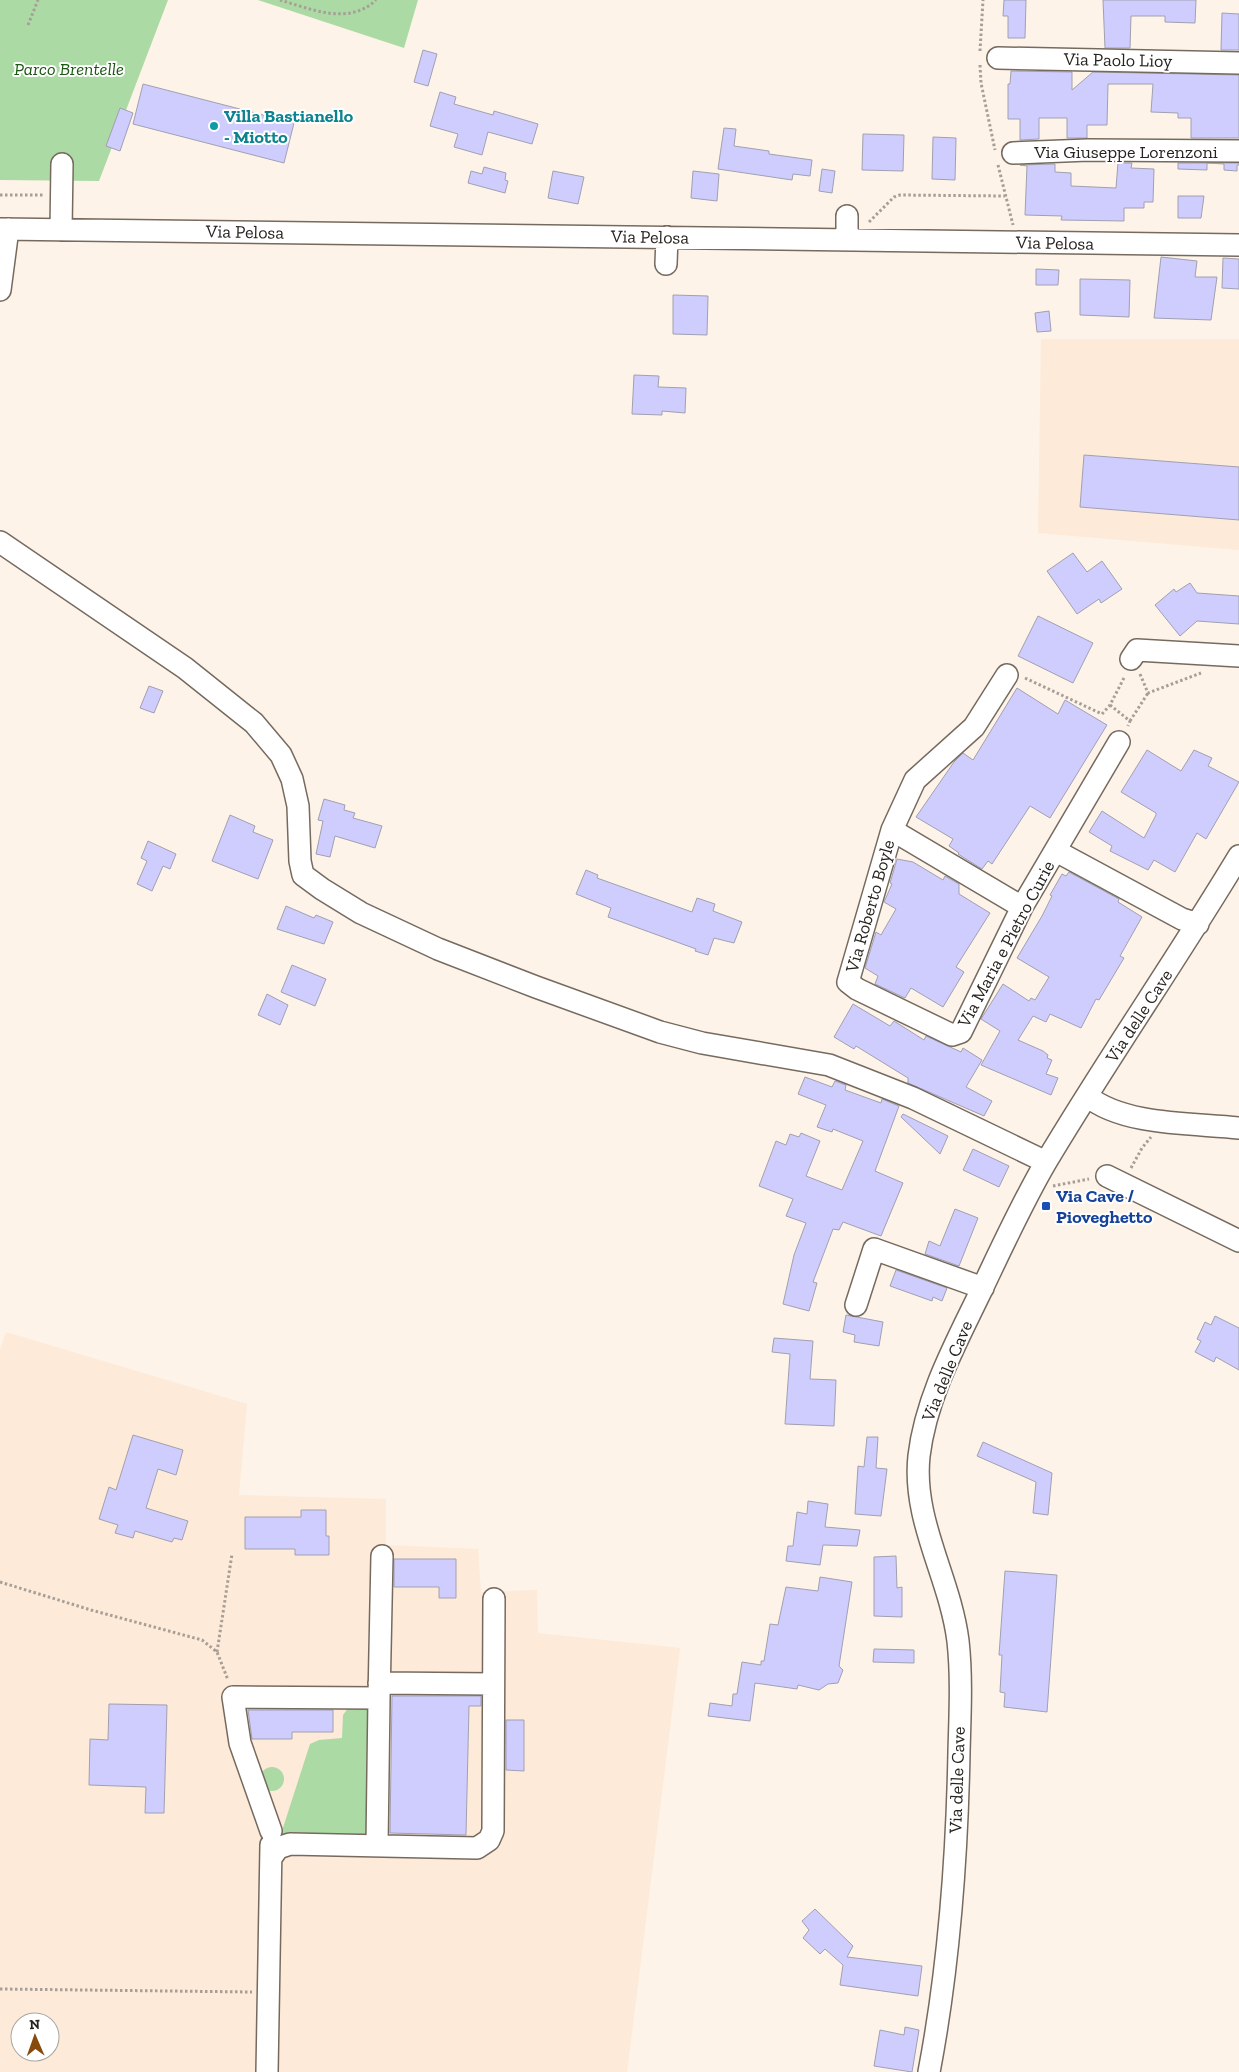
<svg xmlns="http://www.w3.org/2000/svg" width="1239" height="2072" viewBox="0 0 1239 2072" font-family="'Zilla Slab',serif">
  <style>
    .built { fill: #fdead8; fill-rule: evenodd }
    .green { fill: #abdaa4 }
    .building { fill: #cecdfe; stroke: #a1a0b0 }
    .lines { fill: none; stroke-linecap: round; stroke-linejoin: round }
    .minor-casing { stroke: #766a5f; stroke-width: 24 }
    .path { stroke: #a79f97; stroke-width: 3; stroke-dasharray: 2.5 2.5; stroke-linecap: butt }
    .minor { stroke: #fff; stroke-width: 21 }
    .culture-dot { fill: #0f9aa8; stroke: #fff; stroke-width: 2 }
    .transit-dot { fill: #1a4fb4; stroke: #fff; stroke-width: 2 }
    .labels { text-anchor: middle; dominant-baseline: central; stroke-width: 4; stroke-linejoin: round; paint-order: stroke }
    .street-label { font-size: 18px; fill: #27231e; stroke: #fff }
    .park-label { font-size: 18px; font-style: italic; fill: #1c5613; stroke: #fff }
    .culture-label { font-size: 18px; font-weight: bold; fill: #0d838f; stroke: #fff; text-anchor: start }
    .transit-label { font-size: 18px; font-weight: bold; fill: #164399; stroke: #fff; text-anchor: start }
  </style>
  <rect width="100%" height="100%" fill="#fdf3e8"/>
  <path class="built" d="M1041,339H1239V550L1038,533Z
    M6,1332L247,1404L239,1495L386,1499V1545L478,1549L481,1592L537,1590L538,1633L680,1648L627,2072H0V1350ZM20,2022H50V2052H20Z"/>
  <path class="green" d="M0,0H168L99,181L0,180Z
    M258,0H418L404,48Z
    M369,1705L372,1833L364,1840L280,1837L310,1744L319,1740L342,1738L343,1715L349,1707Z
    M260 1779a12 12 0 1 1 24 0a12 12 0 1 1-24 0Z"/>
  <path class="building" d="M1004,0H1026L1025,38H1008V16H1003Z
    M1103,0H1196L1195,23L1165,22V16H1131L1130,48H1105Z
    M1222,13L1239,14V50H1221Z
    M423,50L437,54L428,86L414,82Z
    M1011,71L1072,72V90L1093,72L1239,75V138H1191V118H1178V113L1151,112L1153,84H1108L1107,125H1087V138H1067V118H1039V139L1020,140V119H1008V84H1010Z
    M143,84L294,123L284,163L133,124Z
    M440,92L456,97L454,104L493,115L494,111L538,124L532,144L488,132L482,155L454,147L458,134L430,126Z
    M120,108L133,113L120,151L106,146Z
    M724,128L736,129L734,146L769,151V154L812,160L810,176L793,174L792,180L718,169Z
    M863,134L904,135L903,171L862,170Z
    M933,137L956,138L955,180L932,179Z
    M1118,163H1132L1131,168L1154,169L1153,202H1144V208H1124V221L1061,220L1062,216L1025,215L1027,166L1020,165L1055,164V172L1071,173V186L1116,188Z
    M1178,163H1239V165H1237V171L1224,170V164L1207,163V170L1178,169Z
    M484,167L506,173L505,180L508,181L505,193L468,183L471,171L482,174Z
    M822,169L835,171L832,193L819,191Z
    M553,171L584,177L578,204L548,198Z
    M693,171L719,174L717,201L691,198Z
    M1178,196H1204L1201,218H1178Z
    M1161,257L1197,261L1195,277H1217L1211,320L1154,318Z
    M1223,258L1239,259V289L1222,288Z
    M1036,269L1059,270L1058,285H1036Z
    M1080,279L1130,280L1129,317L1080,315Z
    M673,295L708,296L707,335L673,334Z
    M1049,311L1051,331L1037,332L1035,313Z
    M634,375L659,376L658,387L686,388L685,413L662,411V415L632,414Z
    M1084,455L1239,467V520L1080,507Z
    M1073,553L1087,572L1102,561L1122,589L1101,603L1099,599L1077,614L1047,571Z
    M1190,583L1197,593L1239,596V624L1197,621L1180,636L1155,605L1174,589L1176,592Z
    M1038,616L1093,643L1073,683L1018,656Z
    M149,686L163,691L154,713L140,708Z
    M1017,688L1058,714L1065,700L1107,725L1050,818L1030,806L992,864L988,861L982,869L958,854L959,853L949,846L953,839L916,817L954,762L963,753L973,760Z
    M1147,750L1181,771L1194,750L1212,758L1208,766L1239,782L1206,839L1197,833L1175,872L1154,860L1148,870L1110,851L1112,846L1089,832L1102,811L1144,838L1156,815V813L1121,792Z
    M324,799L345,805L344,810L355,813L353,818L382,826L375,848L335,836L330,857L316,854L323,821L318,820Z
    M230,815L255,826L253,832L273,840L258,879L212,861Z
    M148,841L176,854L170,869L163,866L152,891L137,884L147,861L141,858Z
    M897,859L913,862L943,880L945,876L959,884V894L990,913L956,967L964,972L943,1007L911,988L905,998L875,984L878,976L865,968L876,932L881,935L896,909L884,902L892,884L890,883Z
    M586,870L598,875L597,878L692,912L697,898L715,904L713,911L742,922L734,943L714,938L708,955L695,951L696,949L608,917L611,908L576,894Z
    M1069,872L1119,899L1118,902L1142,917L1120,956L1124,958L1099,1000L1096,999L1081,1028L1050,1014L1046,1022L1033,1016L1018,1040L1043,1051L1048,1055L1047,1058L1052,1060L1046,1074L1058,1078L1051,1095L981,1065L1000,1031L981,1019L1003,984L1029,1001L1031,998L1035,1000L1049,977L1017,958L1042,916L1052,896L1050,895L1062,874L1066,876Z
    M286,906L314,918L316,915L333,922L324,944L277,929Z
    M292,965L326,979L315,1006L281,992Z
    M267,994L288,1005L280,1025L258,1015Z
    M853,1004L890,1026L894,1021L924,1040L926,1036L961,1052L963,1048L982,1060L966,1087L992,1101L984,1116L908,1083V1078L856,1046L854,1049L834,1037Z
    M805,1077L832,1087L835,1081L846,1085L845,1090L881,1103L882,1099L899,1106L875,1171L903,1183L881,1236L843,1222L839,1230L833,1229L813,1282L817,1283L809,1311L783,1304L794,1255L806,1223L786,1216L793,1199L759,1186L776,1141L786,1145L790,1134L799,1137L801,1133L820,1141L806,1176L842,1190L863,1141L833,1129L832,1132L817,1127L826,1105L798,1094Z
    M903,1114L948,1136L940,1154L901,1117Z
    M973,1149L1009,1166L999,1187L963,1170Z
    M955,1209L978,1218L959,1266L925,1254L929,1241L940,1246Z
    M896,1270L947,1288L942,1301L933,1297L932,1301L890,1286Z
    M846,1315L883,1322L879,1346L854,1342L855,1335L843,1332Z
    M1215,1316L1239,1328V1370L1216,1357L1214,1362L1195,1352L1201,1341L1197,1339L1205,1322L1211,1325Z
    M774,1338L813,1341L810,1379L836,1380L834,1426L785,1424L790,1354L772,1352Z
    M133,1435L183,1450L176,1475L158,1469L146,1508L188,1521L182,1540L174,1538L172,1542L135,1531L133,1538L115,1533L118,1525L99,1519L109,1487L116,1490Z
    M867,1437H878L876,1468L887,1469L881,1516L855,1514L858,1466L864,1467Z
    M983,1442L1052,1473L1048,1515L1033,1513L1036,1482L977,1456Z
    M808,1501L828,1504L825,1527L860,1530L857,1546L823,1545L820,1565L786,1561L788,1546H793L797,1512L807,1514Z
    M301,1510H326V1536H329V1555H295V1549H245V1517H301Z
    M896,1556L897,1588L902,1587V1617L874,1616V1557Z
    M394,1559H456V1598H439V1587H394Z
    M1005,1571L1057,1575L1047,1712L1004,1707L1005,1693L1000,1692L1002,1655H999Z
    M820,1577L852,1582L839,1666L843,1670L838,1683L828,1684L819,1690L798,1685L797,1689L755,1683L750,1721L708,1716L710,1703L732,1706L733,1694H737L742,1662L761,1665V1661H764L770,1624L778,1625L786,1587L818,1591Z
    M874,1649L914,1650V1663L873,1662Z
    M392,1696H481V1706H469L466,1835L390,1833Z
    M109,1704L167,1705L164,1813H145L146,1787L89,1785L90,1739L108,1740Z
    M248,1710H333V1732H292V1739H252Z
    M506,1720H524V1771L506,1770Z
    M815,1909L853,1946L847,1957L922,1966L918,1996L840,1985L843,1965L825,1949L820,1954L803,1938L809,1930L802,1921Z
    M905,2027L919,2030L912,2072L874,2066L880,2030L904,2035Z"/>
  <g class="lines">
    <g class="minor-casing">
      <path id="minor" d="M998,58L1239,63
        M1013,153L1088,150L1239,151
        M0,229L1239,245
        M61,230L62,164
        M847,240V216
        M666,264L667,237
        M0,290L8,229
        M0,542L185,668L254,723L281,755L292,779L298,806L300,861L303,875L322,889L361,913L438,949L536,987L660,1032L702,1043L829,1065L913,1098L1046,1162
        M1131,659L1137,650L1239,656
        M1007,675L974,727L915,780L892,830L848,982L857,989L952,1035L961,1032L1022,907L1119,742
        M892,830L1022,907
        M1056,851L1182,919L1198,924
        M1087,1096C1124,1126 1194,1123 1239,1128
        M1107,1176L1239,1241
        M856,1305L874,1249L983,1288
        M379,1683L493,1684
        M379,1698L382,1556
        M271,1831L240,1743L233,1697L379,1698L377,1846
        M271,1858L278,1848L290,1844L477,1848L489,1840L493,1831L494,1599
        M267,2072L271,1845
        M929,2072C949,1967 957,1859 959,1752C960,1715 962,1677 958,1641C950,1577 912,1521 919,1456C926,1397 956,1343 981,1291C1002,1247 1022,1203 1046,1162C1108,1058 1177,959 1239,856"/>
    </g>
    <path class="path" d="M280,0C311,9 349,26 376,0
      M28,25L38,0
      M980,51L983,0
      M980,65L981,83L995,150
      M998,165L1013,225
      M0,195H43
      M869,222L894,197L900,195L1005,196
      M1140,674L1148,693L1201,673
      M1025,678L1102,714L1110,705L1125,676
      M1110,705L1130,721L1128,726
      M1130,721L1148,693
      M1131,1168L1142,1148L1151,1137
      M1053,1186L1089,1179
      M0,1582L91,1610L202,1640L217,1652L228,1680
      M217,1652L232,1554
      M0,1989L252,1992"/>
    <use href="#minor" class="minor"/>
  </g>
  <circle class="culture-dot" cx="214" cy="126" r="5"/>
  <rect class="transit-dot" x="1041" y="1201" width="10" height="10" rx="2.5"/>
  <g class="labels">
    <g class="street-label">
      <text transform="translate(1118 60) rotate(1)">Via Paolo Lioy</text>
      <text x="1126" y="152">Via Giuseppe Lorenzoni</text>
      <text transform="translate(245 232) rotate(1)">Via Pelosa</text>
      <text transform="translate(650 237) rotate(1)">Via Pelosa</text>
      <text transform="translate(1055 243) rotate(1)">Via Pelosa</text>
      <text transform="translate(870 906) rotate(-74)">Via Roberto Boyle</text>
      <text transform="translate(1006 944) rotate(-62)">Via Maria e Pietro Curie</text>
      <text transform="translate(1139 1016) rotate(-57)">Via delle Cave</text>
      <text transform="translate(947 1371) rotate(-68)">Via delle Cave</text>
      <text transform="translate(957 1780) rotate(-88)">Via delle Cave</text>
    </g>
    <g class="park-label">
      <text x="69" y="69">Parco Brentelle</text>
    </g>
    <g class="culture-label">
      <text x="224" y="116">Villa Bastianello<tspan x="224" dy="21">- Miotto</tspan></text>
    </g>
    <g class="transit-label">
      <text x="1056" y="1196">Via Cave /<tspan x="1056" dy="21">Pioveghetto</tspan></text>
    </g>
  </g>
  <g transform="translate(35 2037) rotate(358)"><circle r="24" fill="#ffffff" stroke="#a9a7a5"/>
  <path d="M0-4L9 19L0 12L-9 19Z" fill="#874a0b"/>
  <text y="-8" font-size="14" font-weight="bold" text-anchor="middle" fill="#27231e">N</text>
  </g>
</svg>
